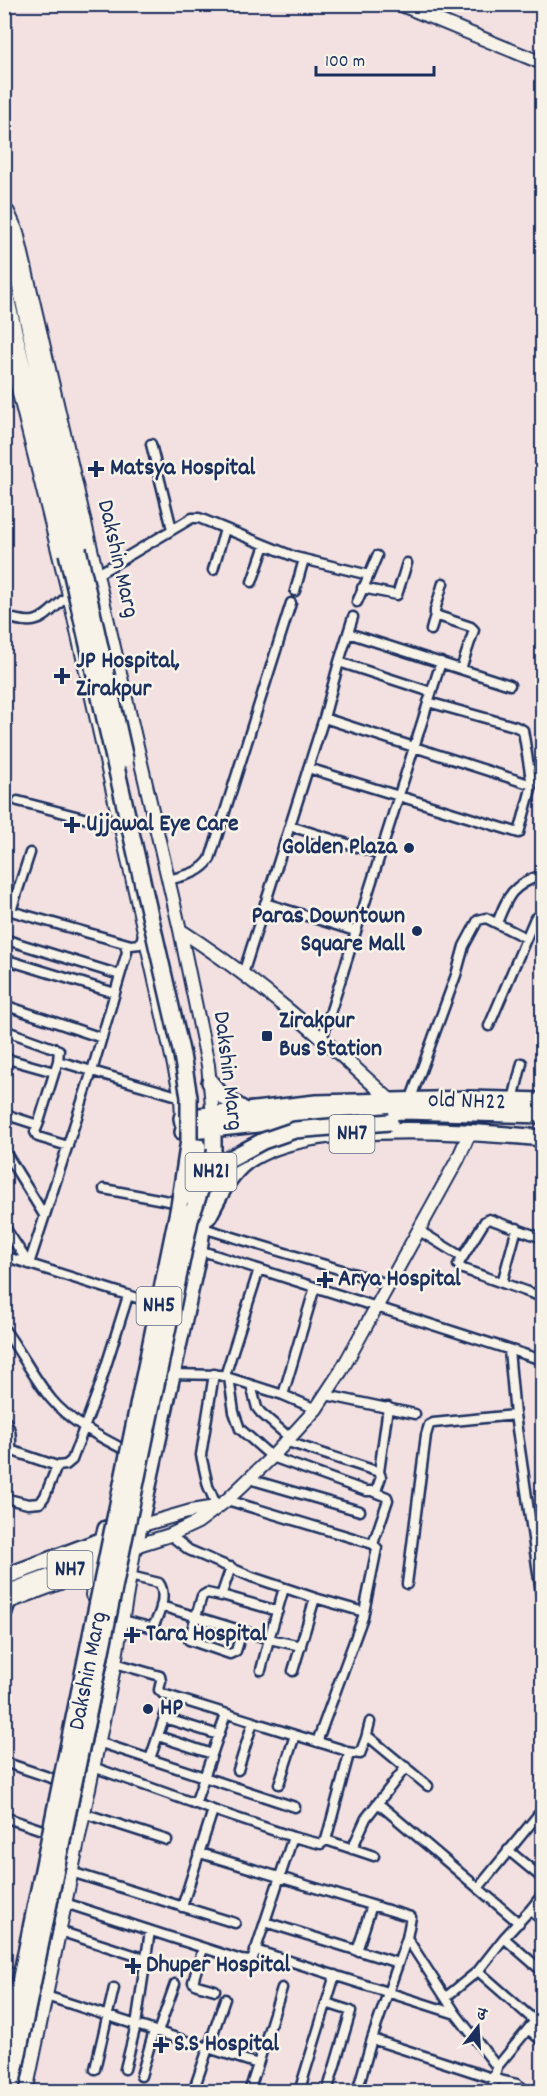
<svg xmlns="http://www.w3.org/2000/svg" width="547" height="2096" viewBox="0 0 547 2096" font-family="Dekko,'Playpen Sans Deva',sans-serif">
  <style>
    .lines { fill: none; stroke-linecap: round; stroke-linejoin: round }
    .street-casing { stroke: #1b2f5e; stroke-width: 13 }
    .secondary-casing { stroke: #1b2f5e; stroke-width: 16 }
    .highway-casing { stroke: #1b2f5e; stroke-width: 20 }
    .street { stroke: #f7f3e8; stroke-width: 8 }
    .secondary { stroke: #f7f3e8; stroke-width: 12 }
    .highway { stroke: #f7f3e8; stroke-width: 15 }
    .highway-bridge-casing { stroke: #1b2f5e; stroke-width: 20; stroke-linecap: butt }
    .highway-bridge { stroke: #f7f3e8; stroke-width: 15 }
    .poi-dot { fill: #1b2f5e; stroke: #f7f3e8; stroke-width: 2 }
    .labels { text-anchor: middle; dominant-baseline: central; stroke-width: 5; stroke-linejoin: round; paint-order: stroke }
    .shield { fill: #f7f3e8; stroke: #5d6a87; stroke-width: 1.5 }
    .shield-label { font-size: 22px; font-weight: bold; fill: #1b2f5e }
    .poi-label { font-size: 24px; font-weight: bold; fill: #1b2f5e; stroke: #f7f3e8; text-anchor: start }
    .street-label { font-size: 24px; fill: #1b2f5e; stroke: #f7f3e8 }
  </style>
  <rect width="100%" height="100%" fill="#f3e1e2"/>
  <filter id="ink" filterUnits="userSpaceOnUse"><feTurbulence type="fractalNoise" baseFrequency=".0167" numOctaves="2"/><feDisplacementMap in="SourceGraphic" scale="12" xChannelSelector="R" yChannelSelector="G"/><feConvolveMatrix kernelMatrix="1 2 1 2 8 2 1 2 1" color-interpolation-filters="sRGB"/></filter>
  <g filter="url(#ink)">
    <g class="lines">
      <g class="street-casing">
        <path id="street" d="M151,444L172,529
          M213,570L225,529
          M98,574L192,518H199L295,557L369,575L377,556
          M252,582L265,545
          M443,583L435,610V615L471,627L474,630L461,669
          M362,588L397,595L407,563
          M295,591L304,559
          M357,602L369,575
          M4,616C41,629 42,617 69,595
          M431,630L435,615
          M348,633L510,685
          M339,662L431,692
          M324,718L532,785
          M308,768L519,833L532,785L523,730L514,726L428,702
          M18,801L122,828
          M290,826L380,854
          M168,880C185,875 200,874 210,859L291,603
          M265,903L355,931
          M4,911H11L131,945L140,944L144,932
          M11,911L30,853
          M497,923C508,895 512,885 542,875
          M4,939L120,975
          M4,959L115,993
          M243,974L324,718L339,662L353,617
          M4,1005L102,1038
          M489,1026L535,918
          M4,1030L59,1050L58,1061L38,1125
          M322,1039L441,662
          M4,1058L54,1072
          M58,1061L92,1071L127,952L125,944
          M513,1100L522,1063
          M410,1101L456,975L464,946L478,920L486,918L526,938
          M4,1114L38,1125L35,1132L38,1137L68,1146
          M4,1150L44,1215
          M104,1189L174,1202
          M4,1226L29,1264
          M203,1228L388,1284
          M418,1230L462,1257
          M542,1238L489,1219L485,1221L458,1265L463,1269L542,1297
          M199,1250L539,1359
          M4,1256L153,1303
          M29,1264L92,1071L181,1097
          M502,1283L517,1228
          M4,1329C21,1352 33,1377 51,1399C69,1421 98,1436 123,1449
          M509,1350L515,1415L542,1600
          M172,1374L220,1375L283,1395L316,1409
          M214,1374L201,1455L208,1486L217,1507
          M225,1376L259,1269
          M229,1378L234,1412L240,1429L272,1457L366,1491H376L381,1477L379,1472L288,1442
          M251,1385L257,1408L261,1413L290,1438
          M283,1395L315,1287
          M326,1395L415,1414
          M4,1419C12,1429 11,1438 11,1450
          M4,1448L57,1466L66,1465L72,1460L99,1388L128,1296
          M379,1472L388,1407
          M249,1479L360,1511
          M4,1498L28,1504L40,1503L45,1496L57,1466
          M227,1500L373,1544L377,1548L363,1617L317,1742
          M170,1535L189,1550L252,1577L315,1598L293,1671
          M373,1544L388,1500L387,1497L374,1492
          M231,1567L221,1596L207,1593L202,1596L189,1640L230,1654L236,1651L242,1631
          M407,1584L426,1435L429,1425L433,1423L515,1415
          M222,1595L278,1611
          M315,1598L364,1612
          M161,1606L269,1639L284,1588
          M122,1620L150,1627L153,1626C160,1615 167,1594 159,1583L130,1576
          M4,1622L11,1602
          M115,1663L160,1676L161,1681L159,1690L163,1694L295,1735L279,1784
          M261,1670L269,1639L301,1646
          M164,1718L219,1735
          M158,1736L212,1754
          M366,1738L370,1722
          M98,1742L295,1807
          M347,1752L360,1754L366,1738H370L428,1786
          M150,1759L167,1709
          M4,1762L60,1781
          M93,1767L213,1810L293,1837L321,1844L326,1840L349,1754L344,1750L295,1735
          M238,1770L253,1722
          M378,1803L519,1923
          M195,1804L226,1714
          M83,1813L167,1840
          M4,1817L48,1832
          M326,1840L374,1856
          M352,1849L366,1818L406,1767
          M508,1850L542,1878
          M200,1853L411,1917L407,1938L372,2039L357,2092
          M71,1872L235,1923
          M479,1887L542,1810
          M65,1903L241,1960L250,1961L253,1958L293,1837
          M182,1907L213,1810
          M530,1910L542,1895
          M265,1922L398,1963
          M59,1931L146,1959
          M407,1938L456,2014L497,2067L491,2092
          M504,1938L530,1910L542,1920
          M203,1948L193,1982L197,1985L215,1990
          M255,1950L456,2014
          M357,1951L372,1905
          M4,1971L18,1975
          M478,1971L535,2021
          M46,1996L258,2064L282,1988
          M446,1997L478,1971L504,1938L542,1971
          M326,2003L351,2011L327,2092
          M528,2029L542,2041
          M158,2032L175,1984
          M372,2039L495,2079L517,2084L528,2092
          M497,2067L542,2012
          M95,2069L114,1988
          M125,2069L136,2025L150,1931
          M141,2076L154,2031
          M355,2091L363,2088L377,2092
          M193,2092L225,1999
          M249,2092L258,2064
          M299,2092L335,1975"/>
      </g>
      <g class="secondary-casing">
        <path id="secondary" d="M399,4L542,63
          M8,212L17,232L180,930L208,1065L213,1115
          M4,333L69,595L181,1097L182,1118
          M180,930C257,979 325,1040 391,1101
          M139,1526L191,1511L216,1507
          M92,1595L98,1559
          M4,1604L68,1580L77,1567
          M26,2092L115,1663L135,1546L170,1535L198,1522L227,1500L272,1457L316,1409L341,1371L458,1159L470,1132"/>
      </g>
      <g class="highway-casing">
        <path id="highway" d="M4,212L78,549
          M4,289L67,553
          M210,1082L221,1095L247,1112
          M183,1123L182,1118L316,1103L470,1099L542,1101
          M183,1132L322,1117L404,1111L542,1115
          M208,1217C219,1197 228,1175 247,1161C308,1118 469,1131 542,1138
          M98,1559L106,1529
          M4,1577L108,1538
          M4,1594L135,1546L199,1250L213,1152V1115"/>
      </g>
      <use href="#street" class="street"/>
      <use href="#secondary" class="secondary"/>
      <use href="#highway" class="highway"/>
      <g class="highway-bridge-casing">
        <path id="highway-bridge" d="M78,549L125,759
          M193,1198L198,1147
          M4,2060L179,1206L189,1140V1097L182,1055L67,553
          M10,2092L190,1220L202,1185L220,1164L263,1141L295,1130L390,1122"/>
      </g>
      <use href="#highway-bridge" class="highway-bridge"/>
    </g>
  </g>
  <g class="poi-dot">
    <path d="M93 460h6v6h6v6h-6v6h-6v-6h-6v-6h6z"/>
    <path d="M59 667h6v6h6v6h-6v6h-6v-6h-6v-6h6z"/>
    <path d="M69 816h6v6h6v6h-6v6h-6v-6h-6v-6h6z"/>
    <circle cx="409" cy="848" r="6"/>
    <circle cx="417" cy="931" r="6"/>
    <rect x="261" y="1030" width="12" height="12" rx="3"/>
    <path d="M322 1271h6v6h6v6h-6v6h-6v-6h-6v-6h6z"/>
    <path d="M129 1626h6v6h6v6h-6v6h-6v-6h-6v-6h6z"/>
    <circle cx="148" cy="1709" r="6"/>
    <path d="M130 1957h6v6h6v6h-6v6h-6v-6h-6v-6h6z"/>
    <path d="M158 2036h6v6h6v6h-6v6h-6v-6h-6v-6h6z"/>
  </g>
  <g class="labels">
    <g class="shield">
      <rect x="329.5" y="1115" width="45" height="38" rx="4.5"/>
      <rect x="185.5" y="1153" width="51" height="38" rx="4.5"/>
      <rect x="136.5" y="1287" width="45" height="38" rx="4.5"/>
      <rect x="47.5" y="1551" width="45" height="38" rx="4.5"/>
    </g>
    <g class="shield-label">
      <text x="352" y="1134">NH7</text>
      <text x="211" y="1172">NH21</text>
      <text x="159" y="1306">NH5</text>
      <text x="70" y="1570">NH7</text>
    </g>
    <g class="poi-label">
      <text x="110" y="469">Matsya Hospital</text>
      <text x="76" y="662">JP Hospital,<tspan x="76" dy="28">Zirakpur</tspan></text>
      <text x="86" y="825">Ujjawal Eye Care</text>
      <text x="397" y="848" text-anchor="end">Golden Plaza</text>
      <text x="405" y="917" text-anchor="end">Paras Downtown<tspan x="405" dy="28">Square Mall</tspan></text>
      <text x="279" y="1022">Zirakpur<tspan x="279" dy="28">Bus Station</tspan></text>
      <text x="338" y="1280">Arya Hospital</text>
      <text x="146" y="1635">Tara Hospital</text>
      <text x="160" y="1709">HP</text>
      <text x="146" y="1966">Dhuper Hospital</text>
      <text x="174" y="2045">S.S Hospital</text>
    </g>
    <g class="street-label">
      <text transform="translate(117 559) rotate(77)">Dakshin Marg</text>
      <text transform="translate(227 1071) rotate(83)">Dakshin Marg</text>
      <text transform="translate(467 1102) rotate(2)">old NH22</text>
      <text transform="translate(89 1671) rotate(-79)">Dakshin Marg</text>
    </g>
  </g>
  <rect width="547" height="2096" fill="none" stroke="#f7f3e8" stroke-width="24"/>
  <rect x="12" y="12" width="523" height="2072" fill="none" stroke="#1b2f5e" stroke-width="2" filter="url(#ink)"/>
  <g transform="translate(478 2027) rotate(17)" stroke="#f7f3e8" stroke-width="4.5" paint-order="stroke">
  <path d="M0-4.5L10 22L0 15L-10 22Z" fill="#1b2f5e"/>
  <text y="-9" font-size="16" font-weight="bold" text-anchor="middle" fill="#1b2f5e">उ</text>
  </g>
  <path d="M316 66v9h118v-9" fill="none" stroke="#1b2f5e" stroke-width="3"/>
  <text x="325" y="66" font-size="18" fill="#1b2f5e" stroke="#f7f3e8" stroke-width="4.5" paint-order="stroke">100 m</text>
</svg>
